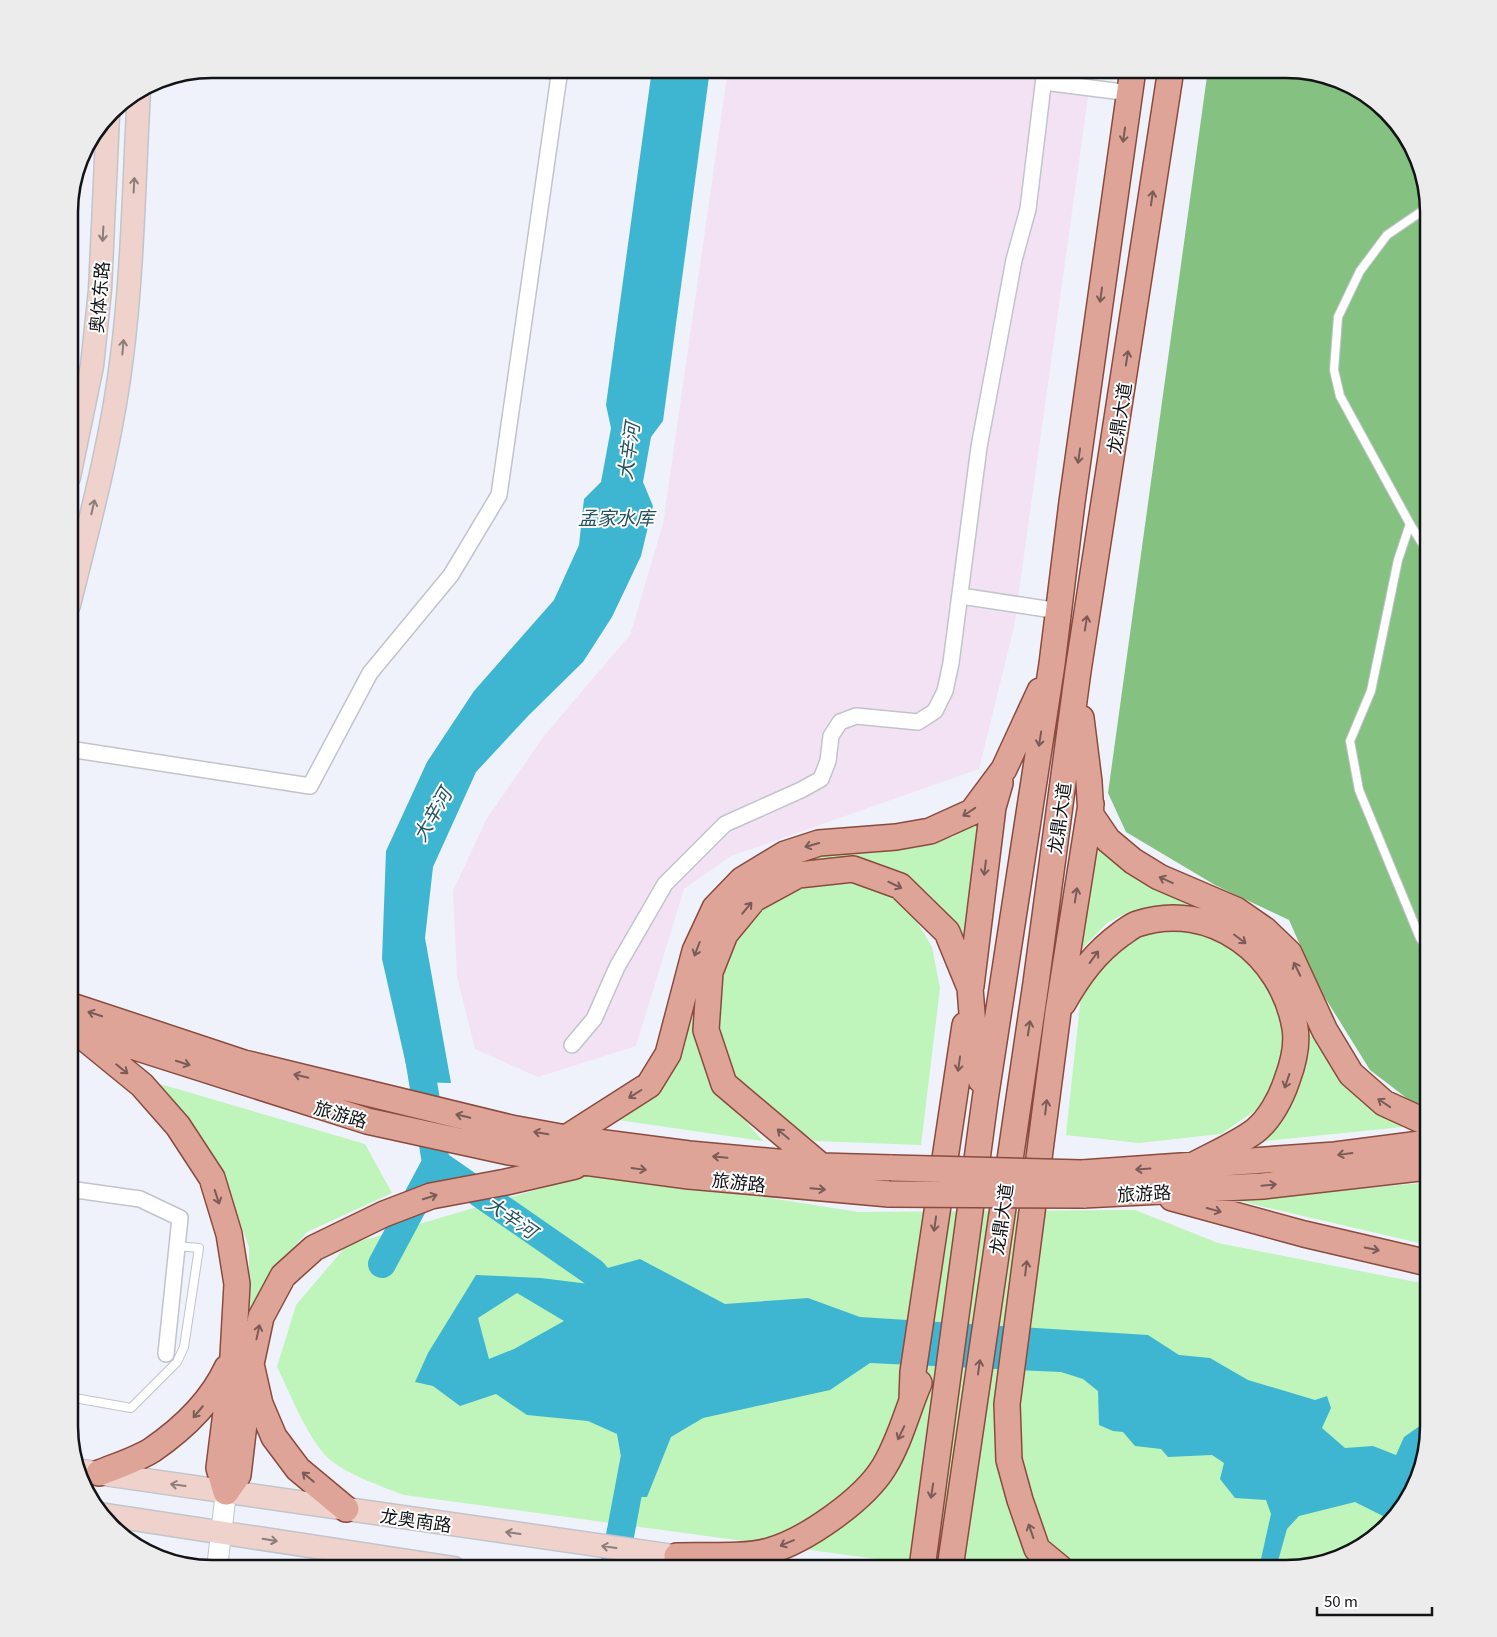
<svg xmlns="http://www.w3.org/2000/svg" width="1497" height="1637" viewBox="0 0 1497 1637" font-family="Georgia,'Noto Sans SC',serif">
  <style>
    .commercial { fill: #f3e2f3 }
    .green { fill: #bff4bb }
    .forest { fill: #85c281 }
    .water { fill: #3eb6d2; fill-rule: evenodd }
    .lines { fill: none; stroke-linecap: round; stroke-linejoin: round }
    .river { stroke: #3eb6d2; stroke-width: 28 }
    .service-casing { stroke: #c2c4cc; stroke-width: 10 }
    .minor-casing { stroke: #c2c4cc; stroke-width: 18 }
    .tertiary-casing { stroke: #c2c4cc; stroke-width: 22 }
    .secondary-casing { stroke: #c2c4cc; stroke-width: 25 }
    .primary-casing { stroke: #8a4b3e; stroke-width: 28 }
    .service { stroke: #fff; stroke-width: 8 }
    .minor { stroke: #fff; stroke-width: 15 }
    .tertiary { stroke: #fff; stroke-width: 20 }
    .secondary { stroke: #efd2cb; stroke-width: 22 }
    .primary { stroke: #dfa498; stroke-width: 25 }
    .primary-bridge-casing { stroke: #8a4b3e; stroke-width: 28; stroke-linecap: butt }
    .primary-bridge { stroke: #dfa498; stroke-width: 25 }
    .oneway { stroke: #795c58 }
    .oneway2 { stroke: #8c7c7a }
    .labels { text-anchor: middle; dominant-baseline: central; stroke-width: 4; stroke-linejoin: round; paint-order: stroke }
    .street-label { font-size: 18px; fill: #131417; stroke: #fff }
    .water-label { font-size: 19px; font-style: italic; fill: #22535f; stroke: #fff }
    .rim { fill: none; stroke: #131417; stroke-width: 2.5 }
  </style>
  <rect width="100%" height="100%" fill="#eff2fa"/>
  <path class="commercial" d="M728,69H1092L1014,627L979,769L731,856L684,889L636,1046L538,1077L475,1049L457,977L453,891L486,820L543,737L630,635L663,524Z"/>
  <path class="green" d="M979,817L965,945L930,895L911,881L858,862L816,859L785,868L699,994L722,1094L763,1141L611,1119L653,1092L697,978L788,858L953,837Z
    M1093,835L1267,938L1370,1106L1403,1127L1254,1142L1300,1071L1278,965L1167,907L1128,912L1107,923L1074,957Z
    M854,881L883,890L910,910L932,947L940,988L921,1145L815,1141L764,1108L732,1076L719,1035L720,981L734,939L760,909L802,883Z
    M1167,927L1208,934L1246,956L1268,983L1283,1023L1282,1054L1274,1083L1256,1110L1221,1134L1139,1143L1066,1135L1083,977L1122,940Z
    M150,1081L365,1144L392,1193L307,1232L266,1279L249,1327V1247L232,1201L204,1140Z
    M601,1171L858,1212L1135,1210L1218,1243L1426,1284L1428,1285V1426L1414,1488L1373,1539L1332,1561L1286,1568H943L404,1495C383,1487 340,1472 325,1455C305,1432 291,1395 277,1367L296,1305L347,1245Z
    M1428,1181V1245L1235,1200L1422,1183Z"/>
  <path class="forest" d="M1208,69H1294L1349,84L1399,124L1421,165L1428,211V1103H1413L1370,1070L1319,988L1289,920L1215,885L1126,832L1108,793Z"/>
  <path class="water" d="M652,69H710L663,421L651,437L643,482L653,506L641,556L612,617L583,662L529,715L476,772L433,867L425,938L451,1083L410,1082L382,959L386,851L427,762L474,691L554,600L579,545L584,499L601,482L611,428L606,405Z
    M640,1259L725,1304L808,1298L860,1317L1148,1335L1179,1355L1210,1358L1248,1380L1315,1400L1327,1396L1331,1408L1322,1428L1345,1448L1373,1446L1396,1455L1404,1437L1421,1425L1428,1428L1414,1488L1389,1519L1355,1502L1299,1516L1287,1529L1276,1568H1259L1271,1514L1266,1500L1235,1498L1220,1479L1224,1463L1212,1455L1168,1457L1161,1449L1135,1446L1123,1432L1113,1431L1099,1425L1098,1391L1083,1379L1061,1372L870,1363L830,1390L703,1418L671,1437L647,1497H628L617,1434L588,1421L527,1415L496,1394L460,1406L433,1386L415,1382L428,1353L476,1275L541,1278L605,1286L620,1302L593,1272ZM517,1293L564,1321L514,1349L489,1359L478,1318Z"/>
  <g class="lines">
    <path class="river" d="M417,1045L436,1163L593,1272L642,1330
      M382,1264L436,1163
      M614,1568L634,1461"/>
    <g class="service-casing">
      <path id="service" d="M1428,207L1387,235L1360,271L1338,317L1334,370L1340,396L1410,524L1428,553
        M1410,524L1398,560L1371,691L1350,741L1359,790L1420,938L1428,950
        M69,1397L131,1408L177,1362L184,1347L199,1248L177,1246"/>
    </g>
    <g class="minor-casing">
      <path id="minor" d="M538,69L560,72
        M1044,82L1130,93
        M961,596L1059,611
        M69,749L310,786L370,673L451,575L499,495L560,69
        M572,1045L594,1019L617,967L665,884L725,824L801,790L821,779L828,761L831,736L840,722L856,716L918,722L935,711L945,691L951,663L979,447L1014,260L1028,209L1045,69
        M69,1189L140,1199L180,1218L166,1354"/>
    </g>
    <g class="tertiary-casing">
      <path id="tertiary" d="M217,1568L226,1492"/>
    </g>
    <g class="secondary-casing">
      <path id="secondary" d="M69,477L92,366L100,290L108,116
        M69,605C89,524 112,440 122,356C133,268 134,179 139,91
        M76,1470L757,1568
        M100,1514L454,1568"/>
    </g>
    <g class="primary-casing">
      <path id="primary" d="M1081,718L1089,782L1091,815L1108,840L1133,861L1159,877L1236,910L1265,930L1289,953L1325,1031L1351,1074L1384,1103L1428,1123
        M971,986L993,807L1000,783
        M1063,1003C1079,975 1095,953 1121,934C1126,931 1131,926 1137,924C1212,899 1283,955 1295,1028C1298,1046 1293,1064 1287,1080C1281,1098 1270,1119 1255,1131C1236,1145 1212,1155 1192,1166
        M69,1005L244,1063L511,1128L566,1138L689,1154L821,1166L892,1168
        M69,1026L367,1121L509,1152L689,1176L889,1194
        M82,1036L142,1085L178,1126L212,1178L229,1234L237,1284L233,1356L219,1468L226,1492
        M566,1138L649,1085L668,1054L695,951L715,908L742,880L785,854L819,843L896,837L930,831L972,812L1004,769L1040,691
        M821,1166L724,1084L706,1030L710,972L725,934L754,899L798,875L853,869L900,886L947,932L970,988L974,1039L981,1080
        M1082,1173L1335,1155L1428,1143
        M1083,1195L1263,1186L1428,1167
        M1172,1198L1304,1234L1428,1263
        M912,1399L913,1372L965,1025
        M99,1473C116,1466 136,1460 152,1450C184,1428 211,1402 227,1368
        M226,1492L238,1475L249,1381
        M346,1509L298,1469L274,1437L260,1404L251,1364L261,1317L283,1276L314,1248L384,1214L431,1196L506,1182L575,1166
        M677,1556C704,1555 744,1558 769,1551C805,1541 864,1500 884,1467C900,1441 907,1411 919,1383
        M922,1568L985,1100L1052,664L1072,502L1133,69
        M950,1568L1036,983L1078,671L1171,69
        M1060,1568L1037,1549L1020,1500L1009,1460L1007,1404L1058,1012L1091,804"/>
    </g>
    <use href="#service" class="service"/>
    <use href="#minor" class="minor"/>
    <use href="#tertiary" class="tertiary"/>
    <use href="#secondary" class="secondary"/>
    <use href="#primary" class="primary"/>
    <g class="primary-bridge-casing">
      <path id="primary-bridge" d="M892,1168L1082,1173
        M889,1194L1083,1195"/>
    </g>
    <use href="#primary-bridge" class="primary-bridge"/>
  </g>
  <defs><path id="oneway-shaft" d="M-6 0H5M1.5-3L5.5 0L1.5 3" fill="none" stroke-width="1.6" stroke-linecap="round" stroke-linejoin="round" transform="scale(1.25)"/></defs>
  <g class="oneway">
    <use href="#oneway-shaft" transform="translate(1124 135) rotate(98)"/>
    <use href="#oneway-shaft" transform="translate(1152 198) rotate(-82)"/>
    <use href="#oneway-shaft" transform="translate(1101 295) rotate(98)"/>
    <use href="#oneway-shaft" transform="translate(1127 358) rotate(-81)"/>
    <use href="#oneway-shaft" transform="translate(1079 456) rotate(98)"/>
    <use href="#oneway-shaft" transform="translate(1086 623) rotate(-81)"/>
    <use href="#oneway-shaft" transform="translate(1040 739) rotate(99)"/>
    <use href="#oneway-shaft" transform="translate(969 812) rotate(146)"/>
    <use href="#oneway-shaft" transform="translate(812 845) rotate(164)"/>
    <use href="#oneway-shaft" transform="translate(985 868) rotate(97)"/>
    <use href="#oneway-shaft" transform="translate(1166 880) rotate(-156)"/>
    <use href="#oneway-shaft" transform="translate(895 885) rotate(26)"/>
    <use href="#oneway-shaft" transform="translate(1076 895) rotate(-81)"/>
    <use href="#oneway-shaft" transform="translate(747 908) rotate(-50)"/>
    <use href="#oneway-shaft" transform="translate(1240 939) rotate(37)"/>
    <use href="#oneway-shaft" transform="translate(697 949) rotate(111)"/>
    <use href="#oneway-shaft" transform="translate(1094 957) rotate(-54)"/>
    <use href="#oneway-shaft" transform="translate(1297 969) rotate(-116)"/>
    <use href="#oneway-shaft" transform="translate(95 1014) rotate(-162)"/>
    <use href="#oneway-shaft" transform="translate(1029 1028) rotate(-81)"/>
    <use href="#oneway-shaft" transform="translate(183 1063) rotate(18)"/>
    <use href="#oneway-shaft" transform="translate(959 1064) rotate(98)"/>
    <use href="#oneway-shaft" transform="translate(122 1069) rotate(39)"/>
    <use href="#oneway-shaft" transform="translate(301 1076) rotate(-167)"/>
    <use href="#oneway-shaft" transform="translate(1287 1081) rotate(109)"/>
    <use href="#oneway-shaft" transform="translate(635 1094) rotate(148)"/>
    <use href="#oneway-shaft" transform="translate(1384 1103) rotate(-146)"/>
    <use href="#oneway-shaft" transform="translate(1046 1107) rotate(-83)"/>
    <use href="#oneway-shaft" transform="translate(463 1116) rotate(-166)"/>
    <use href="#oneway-shaft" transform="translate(541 1133) rotate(-170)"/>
    <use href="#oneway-shaft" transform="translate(783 1134) rotate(-140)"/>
    <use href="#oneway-shaft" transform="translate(1345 1154) rotate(172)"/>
    <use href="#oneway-shaft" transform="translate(720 1157) rotate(-175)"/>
    <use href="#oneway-shaft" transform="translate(639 1169) rotate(8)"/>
    <use href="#oneway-shaft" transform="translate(1143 1169) rotate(176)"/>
    <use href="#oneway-shaft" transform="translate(1269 1185) rotate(-6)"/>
    <use href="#oneway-shaft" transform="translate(818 1189) rotate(5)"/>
    <use href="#oneway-shaft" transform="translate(217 1197) rotate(72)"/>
    <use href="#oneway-shaft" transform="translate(430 1197) rotate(-17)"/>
    <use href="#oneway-shaft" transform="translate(1214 1210) rotate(15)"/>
    <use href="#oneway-shaft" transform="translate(935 1224) rotate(98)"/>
    <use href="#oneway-shaft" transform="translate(1372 1249) rotate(12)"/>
    <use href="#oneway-shaft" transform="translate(1026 1268) rotate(-83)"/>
    <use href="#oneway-shaft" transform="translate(258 1332) rotate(-78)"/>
    <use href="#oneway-shaft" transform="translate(979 1367) rotate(-82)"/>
    <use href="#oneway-shaft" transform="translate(198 1412) rotate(130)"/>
    <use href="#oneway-shaft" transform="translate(901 1433) rotate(116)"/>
    <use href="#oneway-shaft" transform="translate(308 1477) rotate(-140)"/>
    <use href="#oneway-shaft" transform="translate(932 1491) rotate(99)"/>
    <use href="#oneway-shaft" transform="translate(1031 1531) rotate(-109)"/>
    <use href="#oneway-shaft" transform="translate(787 1543) rotate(157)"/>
  </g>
  <g class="oneway2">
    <use href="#oneway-shaft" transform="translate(134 185) rotate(-87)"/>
    <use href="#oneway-shaft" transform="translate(103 234) rotate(93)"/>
    <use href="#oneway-shaft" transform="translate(123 347) rotate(-85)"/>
    <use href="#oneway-shaft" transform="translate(93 507) rotate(-77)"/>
    <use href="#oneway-shaft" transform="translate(178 1485) rotate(-172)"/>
    <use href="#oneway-shaft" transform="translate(513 1533) rotate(-172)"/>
    <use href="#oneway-shaft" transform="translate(270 1540) rotate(9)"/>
    <use href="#oneway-shaft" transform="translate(609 1547) rotate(-172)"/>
  </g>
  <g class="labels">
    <g class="street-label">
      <text transform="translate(98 297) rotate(-85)">奥体东路</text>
      <text transform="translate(1118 418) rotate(-81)">龙鼎大道</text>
      <text transform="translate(1058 818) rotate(-82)">龙鼎大道</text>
      <text transform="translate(341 1113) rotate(16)">旅游路</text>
      <text transform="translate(739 1181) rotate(6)">旅游路</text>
      <text transform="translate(1144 1192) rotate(-3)">旅游路</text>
      <text transform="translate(1000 1219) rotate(-82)">龙鼎大道</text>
      <text transform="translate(416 1519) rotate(8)">龙奥南路</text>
    </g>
    <g class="water-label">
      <text transform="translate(627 451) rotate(-82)">大辛河</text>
      <text x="616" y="516">孟家水库</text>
      <text transform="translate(431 814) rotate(-60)">大辛河</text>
      <text transform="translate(512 1216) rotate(35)">大辛河</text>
    </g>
  </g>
  <path d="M0 0H1497V1637H0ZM212 78H1286A134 134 0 0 1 1420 212V1426A134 134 0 0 1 1286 1560H212A134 134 0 0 1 78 1426V212A134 134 0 0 1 212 78Z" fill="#ececec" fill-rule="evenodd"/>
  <path class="rim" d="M212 78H1286A134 134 0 0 1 1420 212V1426A134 134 0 0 1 1286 1560H212A134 134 0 0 1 78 1426V212A134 134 0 0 1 212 78Z"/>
  <path d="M1317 1607v8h115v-8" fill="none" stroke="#131417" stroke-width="2.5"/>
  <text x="1324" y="1607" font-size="15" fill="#131417" stroke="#ffffff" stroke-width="4" paint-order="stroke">50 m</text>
</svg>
